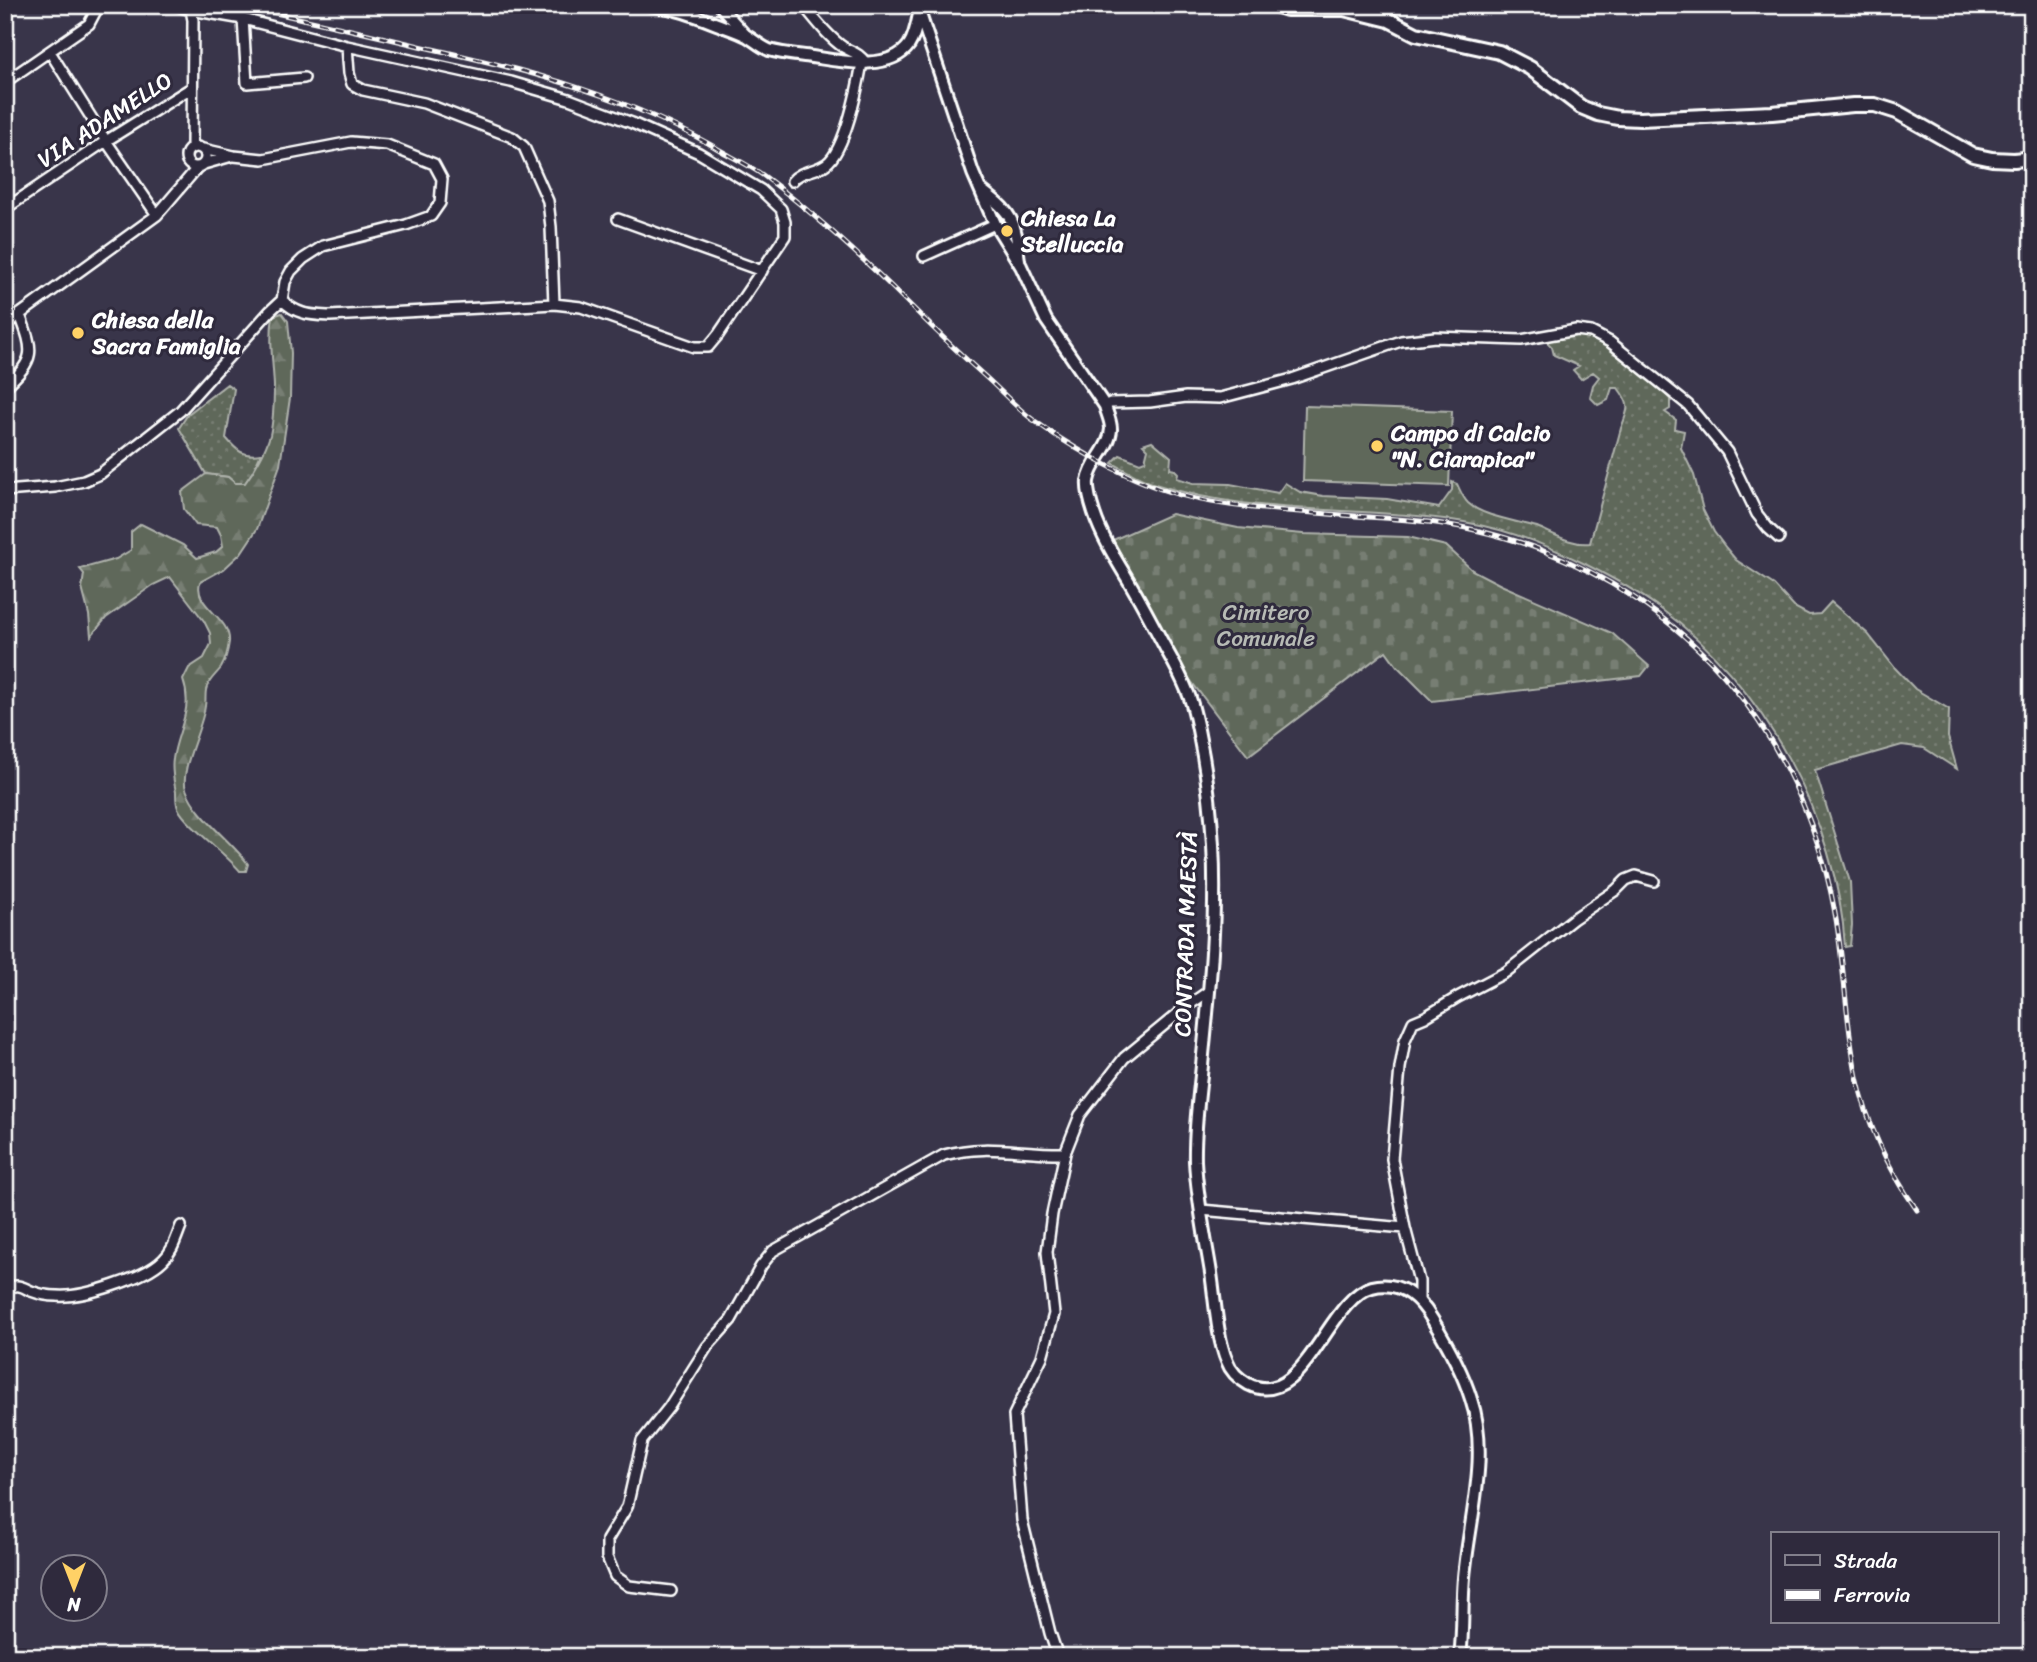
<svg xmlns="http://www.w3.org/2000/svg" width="2037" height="1662" viewBox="0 0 2037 1662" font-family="Sriracha,sans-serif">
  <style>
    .grass { fill: url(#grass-dots); stroke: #afb3ac; stroke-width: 2 }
    .forest { fill: url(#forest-firs); stroke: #afb3ac; stroke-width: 2 }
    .cemetery { fill: url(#cemetery-stones); stroke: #afb3ac; stroke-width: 2 }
    .pitch { fill: #5f675a; stroke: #afb3ac; stroke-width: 2 }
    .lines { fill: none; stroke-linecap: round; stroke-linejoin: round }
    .minor-casing { stroke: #fff; stroke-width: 14 }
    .tertiary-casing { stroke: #fff; stroke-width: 16 }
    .secondary-casing { stroke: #fff; stroke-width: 18 }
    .minor { stroke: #2f2a3d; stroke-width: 9 }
    .tertiary { stroke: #2f2a3d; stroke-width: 10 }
    .secondary { stroke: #2f2a3d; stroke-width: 12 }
    .rail-casing { stroke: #fff; stroke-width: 5 }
    .rail { stroke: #2f2a3d; stroke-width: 2.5; stroke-dasharray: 8; stroke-linecap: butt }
    .poi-dot { fill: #ffd166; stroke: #2f2a3d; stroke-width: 2.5 }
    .labels { text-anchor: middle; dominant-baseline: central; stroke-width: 6; stroke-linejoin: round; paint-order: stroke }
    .street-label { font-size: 23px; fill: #fff; stroke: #2f2a3d }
    .poi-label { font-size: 23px; font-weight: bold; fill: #fff; stroke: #2f2a3d; text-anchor: start }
    .park-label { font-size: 23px; fill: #b7bbb5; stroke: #2f2a3d }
  </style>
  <defs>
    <pattern id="grass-dots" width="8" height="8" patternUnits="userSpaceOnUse" patternTransform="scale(1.75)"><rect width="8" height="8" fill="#5f675a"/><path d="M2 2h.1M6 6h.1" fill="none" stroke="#777e73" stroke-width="1.8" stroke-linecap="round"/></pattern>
    <pattern id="forest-firs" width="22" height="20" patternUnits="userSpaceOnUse" patternTransform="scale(1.75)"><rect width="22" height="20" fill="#5f675a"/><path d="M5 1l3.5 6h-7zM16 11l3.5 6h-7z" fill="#777e73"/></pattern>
    <pattern id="cemetery-stones" width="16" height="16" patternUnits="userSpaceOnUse" patternTransform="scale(1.75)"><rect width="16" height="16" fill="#5f675a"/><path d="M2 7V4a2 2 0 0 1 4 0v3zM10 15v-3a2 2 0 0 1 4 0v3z" fill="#777e73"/></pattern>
  </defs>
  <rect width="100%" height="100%" fill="#39354a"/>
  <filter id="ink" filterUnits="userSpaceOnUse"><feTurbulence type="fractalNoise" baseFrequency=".0143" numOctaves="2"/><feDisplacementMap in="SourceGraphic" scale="14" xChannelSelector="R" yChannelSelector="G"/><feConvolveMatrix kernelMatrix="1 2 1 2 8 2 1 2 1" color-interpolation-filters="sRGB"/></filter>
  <g filter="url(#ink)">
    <path class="grass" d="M1568,334C1606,335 1645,373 1670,399V409L1665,412L1676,420L1675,429L1684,431L1681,448L1694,475L1703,510L1714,532L1726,548L1736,560L1774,585L1794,607L1809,615L1820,614L1831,602L1868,634L1895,668L1915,689L1949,709L1948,737L1957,769L1924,748L1902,745L1815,770L1850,882L1852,925L1850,946L1845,947C1838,822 1763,683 1661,609C1637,591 1611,577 1583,563C1545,544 1506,529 1464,522C1362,505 1254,517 1155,484C1140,479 1126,470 1112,463L1120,455L1140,463L1145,461L1148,449L1143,444L1152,441L1171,457L1170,469L1175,470L1178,473L1177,478L1193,483L1230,484L1278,493L1285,483L1300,492L1323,496L1387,499L1439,508L1452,490V482L1457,484C1460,490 1463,498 1468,503C1483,517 1518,521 1537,527C1554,534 1571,545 1590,543L1621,428C1629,409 1631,405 1618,388H1612L1608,400L1598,405L1590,397L1593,385L1599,377L1593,372L1581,379L1573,370L1579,366L1554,355L1552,347L1543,338Z
      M227,384L234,389L226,438C237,451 243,457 261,454L253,471L245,483H235L228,477L206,474L179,428L188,414Z"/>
    <path class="forest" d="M282,313L288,321L291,353L290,398L280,465L257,529L241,553L224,569L200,582C193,607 231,617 229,642C228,650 225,661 221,668C215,676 208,680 206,690C205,695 206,700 205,706C203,727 179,771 186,789C196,817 231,840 248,864L246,871H240C226,854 185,824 178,808C176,804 176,797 176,792C174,781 171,771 173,759C177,730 194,710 183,680L189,668L204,658L211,644L210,633L204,621L170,577L153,585L106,618L91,636L89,615L82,588L84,574L80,569L116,559L131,550V532L141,524L183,545L197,558L216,552L223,546L221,535L217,527L196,525L184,509L182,492L206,474L228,477L235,483H245C254,471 266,450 270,435C273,422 274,399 274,386C273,362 269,341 273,316Z"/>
    <path class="cemetery" d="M1171,514L1238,528L1303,534L1408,537L1446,546L1472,570L1501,585L1612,633L1649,666L1641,676L1432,701L1397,666L1386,651L1248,756L1181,668L1113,540Z"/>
    <path class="pitch" d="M1305,406L1452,411L1449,486L1303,481Z"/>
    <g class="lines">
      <g class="minor-casing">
        <path id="minor" d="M175,5L191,10L243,19L347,46L511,82L569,99L632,123L699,153L761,190L781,209L785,222V236L718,335L708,347H694L581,307L554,304L330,316C310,315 297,315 282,300L285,282L291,271L303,259L323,246L406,225L431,216L440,203L442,179L434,164L387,145L351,142L263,159L234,156L203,149
          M719,5L746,35
          M803,5C815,19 827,36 843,47C853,53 858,52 866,63
          M191,10L193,20L192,147
          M243,19L247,83L304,78
          M347,46L349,73L352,84L363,90L424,103L512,137L524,147L548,201L551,227L554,304
          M50,52L106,141L157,215
          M5,82L89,24L99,5
          M186 157a10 10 0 1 1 20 0a10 10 0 1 1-20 0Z
          M204,164L232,156
          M792,181C801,170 815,172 826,164C845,151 858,86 862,63
          M5,209L106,141L191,88
          M618,219L762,271
          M924,256L995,224
          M5,325L157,215L198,167
          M5,387C36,359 34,352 20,315
          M1105,406L1110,403L1150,402L1186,397L1220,398L1292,379L1401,341L1435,337L1521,340L1576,330L1591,332L1610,342L1688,405L1727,452L1757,514L1768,528L1779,538
          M5,491L55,487L84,481L100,474L180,411L270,311L282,300
          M1201,1210L1405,1228
          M5,1289C9,1288 12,1286 16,1286C21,1285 26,1289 31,1291C39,1294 49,1296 57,1296C83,1298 145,1278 163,1260C173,1251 176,1238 181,1226
          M1419,1300V1281L1405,1228L1392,1159L1400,1068L1405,1040L1413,1022L1425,1017L1458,997L1506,972L1573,919L1616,890L1626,880L1636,876L1654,881
          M671,1591L629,1586L615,1576L607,1557V1540L627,1507L642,1441L669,1407L707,1347L731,1320L761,1266L773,1251L944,1155C986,1143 1022,1154 1065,1153
          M1058,1657L1050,1633L1022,1520L1014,1415L1042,1357L1054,1314L1047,1252L1052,1214L1065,1153L1080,1115L1124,1058L1186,1007L1209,991"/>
      </g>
      <g class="tertiary-casing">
        <path id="tertiary" d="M649,5C677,8 696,16 722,26C730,29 739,32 747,36C755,41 760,46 769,50C783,54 798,55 812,57C839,61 890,72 909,45C915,36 917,24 919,14
          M917,5L973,173L995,224L1021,266L1046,320L1105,406C1107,414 1111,421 1111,429C1110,448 1091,462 1088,481C1087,490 1091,504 1094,513C1101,535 1115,558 1127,578C1141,601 1153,625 1166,649C1174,663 1182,678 1188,693C1194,707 1197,724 1200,740C1207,775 1211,809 1213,845C1217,914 1210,986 1203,1055C1200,1090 1194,1126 1195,1161C1197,1198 1205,1236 1211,1273C1215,1299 1217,1338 1227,1361C1231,1372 1239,1379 1248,1384C1304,1412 1327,1299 1372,1287C1399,1280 1419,1297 1432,1319C1448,1345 1462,1370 1471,1399C1489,1452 1471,1513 1465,1568C1461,1597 1464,1627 1460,1657
          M980,189C996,201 1011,212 1015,231C1018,241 1017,250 1019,260"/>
      </g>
      <g class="secondary-casing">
        <path id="secondary" d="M1275,5L1287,9H1344L1389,20L1416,34L1499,52L1530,68L1581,107L1598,114L1618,118L1640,119L1772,113L1853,105H1875L1897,112L1973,155L1992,159L2014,160L2032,158"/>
      </g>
      <use href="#minor" class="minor"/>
      <use href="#tertiary" class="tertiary"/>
      <use href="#secondary" class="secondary"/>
      <g class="rail-casing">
        <path id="rail" d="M240,5C303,19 366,33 428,48C532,71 633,98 725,153C738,160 752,167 764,176C815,214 863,258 908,303C935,330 962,356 990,381C1004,394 1017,408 1032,419C1069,446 1108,468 1150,485C1205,507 1271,510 1328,514C1377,518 1427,519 1475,530C1570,551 1660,603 1724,676C1781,742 1818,823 1834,908C1845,964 1845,1021 1857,1077C1867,1124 1889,1170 1917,1210"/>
      </g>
      <use href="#rail" class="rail"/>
    </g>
  </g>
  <g class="poi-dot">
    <circle cx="1007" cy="231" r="7"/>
    <circle cx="78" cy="333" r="7"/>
    <circle cx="1377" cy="446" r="7"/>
  </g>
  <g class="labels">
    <g class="street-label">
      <text transform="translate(105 120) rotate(-33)">VIA ADAMELLO</text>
      <text transform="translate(1186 934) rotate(-88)">CONTRADA MAESTÀ</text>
    </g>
    <g class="poi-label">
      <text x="1021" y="218">Chiesa La<tspan x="1021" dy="26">Stelluccia</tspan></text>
      <text x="92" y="320">Chiesa della<tspan x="92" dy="26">Sacra Famiglia</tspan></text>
      <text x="1391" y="433">Campo di Calcio<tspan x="1391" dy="26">"N. Ciarapica"</tspan></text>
    </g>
    <g class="park-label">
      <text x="1266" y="612">Cimitero<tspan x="1266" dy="26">Comunale</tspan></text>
    </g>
  </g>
  <rect width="2037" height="1662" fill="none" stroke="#2f2a3d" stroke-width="28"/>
  <rect x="14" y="14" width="2009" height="1634" fill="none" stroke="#fff" stroke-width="2.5" filter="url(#ink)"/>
  <rect x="1771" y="1532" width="228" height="91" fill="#2f2a3d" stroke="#827f8b" stroke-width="2"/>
  <rect x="1785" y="1555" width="35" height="10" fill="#2f2a3d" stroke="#827f8b" stroke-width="2"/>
  <text x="1834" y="1568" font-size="21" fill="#ffffff">Strada</text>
  <rect x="1785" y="1590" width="35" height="10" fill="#ffffff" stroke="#827f8b" stroke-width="2"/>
  <text x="1834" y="1602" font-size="21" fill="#ffffff">Ferrovia</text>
  <g transform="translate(74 1588) rotate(180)"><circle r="33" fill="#2f2a3d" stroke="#827f8b" stroke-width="2"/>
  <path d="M0-5L12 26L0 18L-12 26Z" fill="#ffd166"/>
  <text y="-10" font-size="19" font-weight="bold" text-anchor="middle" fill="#ffffff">N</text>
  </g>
</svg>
